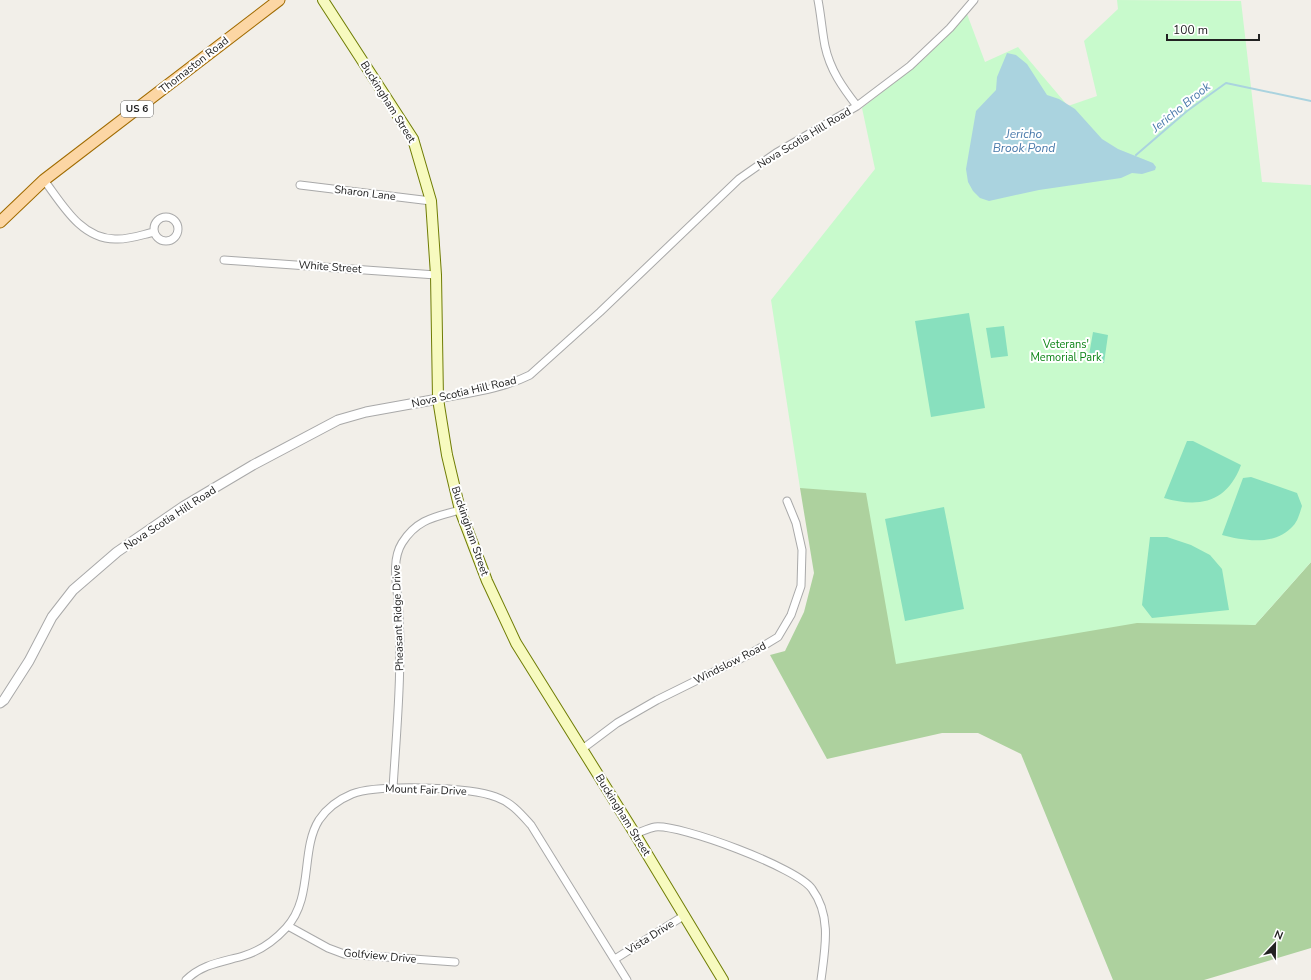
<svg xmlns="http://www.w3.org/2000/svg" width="1311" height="980" viewBox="0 0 1311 980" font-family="'Nunito Sans',sans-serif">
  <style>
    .forest { fill: #add19e }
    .park { fill: #c8facc }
    .pitch { fill: #88e0be }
    .water { fill: #aad3df }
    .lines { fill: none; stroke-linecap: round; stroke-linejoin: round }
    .stream { stroke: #aad3df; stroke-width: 2 }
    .minor-casing { stroke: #a9a9a9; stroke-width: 9 }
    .tertiary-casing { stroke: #a9a9a9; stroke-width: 11 }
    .secondary-casing { stroke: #707d05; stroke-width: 12 }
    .primary-casing { stroke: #a06b00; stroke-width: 13 }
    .minor { stroke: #fff; stroke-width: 7 }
    .tertiary { stroke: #fff; stroke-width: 9 }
    .secondary { stroke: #f7fabf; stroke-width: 10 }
    .primary { stroke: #fcd6a4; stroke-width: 11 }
    .labels { text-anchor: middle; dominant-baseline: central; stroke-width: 4; stroke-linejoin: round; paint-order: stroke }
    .shield { fill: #fff; stroke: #646464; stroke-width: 1 }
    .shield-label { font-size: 10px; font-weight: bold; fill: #222 }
    .street-label { font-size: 11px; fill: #222; stroke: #fff }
    .park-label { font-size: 11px; fill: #0c8416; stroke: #fff }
    .water-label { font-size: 12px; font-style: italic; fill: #4a7aab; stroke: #fff }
  </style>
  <rect width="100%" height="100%" fill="#f2efe9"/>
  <path class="forest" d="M872,481L969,585L1255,625L1311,562V948L1204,980H1113L1021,754L978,733H942L827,759L770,655L785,651L804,612L814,573L800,488Z"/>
  <path class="park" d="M1117,0L1241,1L1262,182L1311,185V562L1255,625L1137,623L896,664L866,493L800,488L771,300L875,169L862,108L925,58L967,14L985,62L1018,47L1068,106L1097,96L1084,41L1118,9Z"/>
  <path class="pitch" d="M969,313L985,408L931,417L915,321Z
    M1004,326L1008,356L991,358L986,328Z
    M1093,332L1108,335L1104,363L1088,361Z
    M1187,441H1193L1241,465C1227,503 1199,508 1164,498Z
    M1251,477L1297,493L1302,506C1300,512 1298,521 1293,526C1275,546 1245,541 1222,535L1243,478Z
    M944,507L964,609L905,621L885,519Z
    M1150,537H1167L1191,545L1210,555L1222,569L1229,610L1152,618L1142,605Z"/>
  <path class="water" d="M1007,53L1016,55L1027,64L1047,95L1059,99L1075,109L1102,139L1118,149L1153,163L1156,167L1155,170L1142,174L1132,173L1121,178L1039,190L989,201L980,198L973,191L968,182L966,169L976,111L996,90L997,77Z"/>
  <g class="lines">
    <path class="stream" d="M1136,155L1187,111L1226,83L1311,101"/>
    <g class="minor-casing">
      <path id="minor" d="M818,0C821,15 822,31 825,46C830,70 843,88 857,106
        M44,180C62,204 81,239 115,239C128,240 141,235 154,232
        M300,185L431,201
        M154 229a12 12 0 1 1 24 0a12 12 0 1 1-24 0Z
        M224,260L436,275
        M438,399C468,393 502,389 530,375L600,312L739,179L776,153L857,106L910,66L950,28L974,0
        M581,750L617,723L657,700L750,654L778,637L791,615L801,586L802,550L796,523L787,501
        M393,788C397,725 403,662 398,600C396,581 392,559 402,543C417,519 435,517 460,510
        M635,834C641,832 649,828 655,827C680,824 798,868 812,889C832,916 825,949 821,980
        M288,926L328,948L344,954L455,962
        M615,959L685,915
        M186,980C202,964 222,962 243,956C260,951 275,940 286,928C314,898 300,850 319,820C327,808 340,799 352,794C378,784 471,787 496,797C511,802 521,814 531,825L627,980"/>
    </g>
    <g class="tertiary-casing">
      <path id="tertiary" d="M0,703L4,700L29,661L52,617L73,590L117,552L184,506L253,465L338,420L366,412L438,399"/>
    </g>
    <g class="secondary-casing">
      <path id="secondary" d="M323,0L413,139L431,201L436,275L438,399L447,455L460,510L487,581L516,643L635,834L723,980"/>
    </g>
    <g class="primary-casing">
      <path id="primary" d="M0,222L44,180L279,0"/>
    </g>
    <use href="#minor" class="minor"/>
    <use href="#tertiary" class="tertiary"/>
    <use href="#secondary" class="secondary"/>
    <use href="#primary" class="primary"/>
  </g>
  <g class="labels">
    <rect class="shield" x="121" y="101" width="32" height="16" rx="3"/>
    <g class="shield-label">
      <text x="137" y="109">US 6</text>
    </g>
    <g class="street-label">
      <text transform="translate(194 65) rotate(-38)">Thomaston Road</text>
      <text transform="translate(388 102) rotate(58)">Buckingham Street</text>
      <text transform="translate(804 138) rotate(-31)">Nova Scotia Hill Road</text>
      <text transform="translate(365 193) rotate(7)">Sharon Lane</text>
      <text transform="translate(330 267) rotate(4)">White Street</text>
      <text transform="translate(464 392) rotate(-13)">Nova Scotia Hill Road</text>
      <text transform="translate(170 518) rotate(-33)">Nova Scotia Hill Road</text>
      <text transform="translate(470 531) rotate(71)">Buckingham Street</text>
      <text transform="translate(398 618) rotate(-92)">Pheasant Ridge Drive</text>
      <text transform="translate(730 663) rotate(-27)">Windslow Road</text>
      <text transform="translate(426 790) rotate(2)">Mount Fair Drive</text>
      <text transform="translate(623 815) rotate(58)">Buckingham Street</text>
      <text transform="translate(650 937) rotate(-32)">Vista Drive</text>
      <text transform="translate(380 956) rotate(5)">Golfview Drive</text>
    </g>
    <g class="park-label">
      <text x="1066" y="344">Veterans'<tspan x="1066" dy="13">Memorial Park</tspan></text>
    </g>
    <g class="water-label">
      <text transform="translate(1181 107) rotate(-39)">Jericho Brook</text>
      <text x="1024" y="134">Jericho<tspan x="1024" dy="14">Brook Pond</tspan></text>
    </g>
  </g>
  <g transform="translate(1275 944) rotate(22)" stroke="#ffffff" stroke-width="3" paint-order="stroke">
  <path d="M0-3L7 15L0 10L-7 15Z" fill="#222222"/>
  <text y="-6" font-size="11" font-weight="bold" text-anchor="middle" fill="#222222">N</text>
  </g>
  <path d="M1167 34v6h92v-6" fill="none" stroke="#222222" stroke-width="2"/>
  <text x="1173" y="34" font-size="12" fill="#222222" stroke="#ffffff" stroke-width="3" paint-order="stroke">100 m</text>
</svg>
